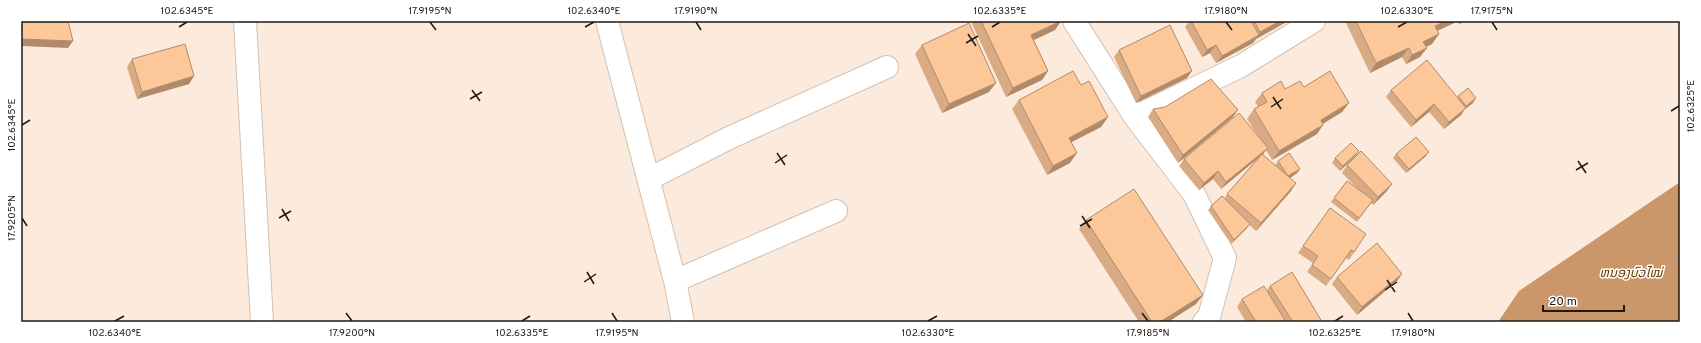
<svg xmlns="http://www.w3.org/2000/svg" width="1701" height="343" viewBox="0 0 1701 343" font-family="Overpass,'Noto Sans Lao',sans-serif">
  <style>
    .water { fill: #ca966a }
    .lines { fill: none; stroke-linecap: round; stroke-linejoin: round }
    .minor-casing { stroke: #d2c1b3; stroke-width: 24 }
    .tertiary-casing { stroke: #d2c1b3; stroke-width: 24 }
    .minor { stroke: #fff; stroke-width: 22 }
    .tertiary { stroke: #fff; stroke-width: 22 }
    .wall { fill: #d9ab84 }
    .shaded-wall { fill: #b08b6b }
    .building { fill: #fcc799; stroke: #b08b6b }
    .ticks { fill: none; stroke: #1f1914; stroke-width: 1.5 }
    .labels { text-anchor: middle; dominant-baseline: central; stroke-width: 3; stroke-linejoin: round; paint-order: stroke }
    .water-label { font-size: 13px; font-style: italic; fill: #6b3b01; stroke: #fff }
    .neatline { fill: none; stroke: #1f1914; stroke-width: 1.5 }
    .ticks-label { font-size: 10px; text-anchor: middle; fill: #1f1914 }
  </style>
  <rect width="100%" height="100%" fill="#fcebdc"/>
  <path class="water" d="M1680,182V322H1498L1519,291Z"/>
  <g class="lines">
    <g class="minor-casing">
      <path id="minor" d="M607,21L675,281L683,322
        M1074,21L1135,117L1194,194L1225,258L1209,317L1204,322
        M1135,117L1241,66L1314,21
        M649,179L729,138L887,67
        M675,281L836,211"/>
    </g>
    <g class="tertiary-casing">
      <path id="tertiary" d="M245,21L262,322"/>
    </g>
    <use href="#minor" class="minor"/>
    <use href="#tertiary" class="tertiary"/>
  </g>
  <path class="wall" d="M973,21H1061L1055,30L1034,40L1048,71L1042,80L1006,97L972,24Z
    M1189,21H1288L1256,39L1253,43L1216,63L1210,53L1202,57L1185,27Z
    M1345,21H1455L1454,23L1437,31L1439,34L1432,44L1426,47L1420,57L1406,64L1402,57L1370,73Z
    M1458,21H1466L1459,24Z
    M922,45L989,92L942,113L915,54Z
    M1119,50L1187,78L1136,103L1114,57Z
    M132,59L194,76L189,84L137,99L127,67Z
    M1081,85L1108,117L1101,127L1071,142L1070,163L1047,175L1012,109L1019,100Z
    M1304,87L1349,103L1342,112L1323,124L1317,134L1272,160L1266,150L1263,155L1275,165L1278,161L1300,169L1297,173L1290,178L1296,183L1291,191L1256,231L1249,225L1247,228L1231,244L1208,210L1211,206L1224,199L1227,194L1257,159L1221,189L1213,179L1199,190L1179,166L1184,159L1258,136L1247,119L1254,109L1258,107L1255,102L1262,93L1285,89Z
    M1391,90L1457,98L1458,96L1473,103L1464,110L1461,115L1444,129L1429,112L1411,127L1386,97Z
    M1153,109L1233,117L1178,163L1148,117Z
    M1359,151L1356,155L1340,171L1332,163L1335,158Z
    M1396,154L1426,156L1406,173L1393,158Z
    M1347,165L1387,191L1373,205L1371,203L1357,222L1331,202L1347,181L1356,187L1342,173Z
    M1330,208L1366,234L1349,260L1346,258L1326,286L1307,272L1313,263L1298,253Z
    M1086,220L1203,295L1196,304L1168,322H1139L1079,229Z
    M1402,274L1397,281L1357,315L1332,284L1337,277Z
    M1270,286L1321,320L1320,322H1246L1237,307L1242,299L1267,290Z"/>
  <path class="shaded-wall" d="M1061,21L1055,30L1025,44L1031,35Z
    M1280,21H1288L1256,39L1253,43L1216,63L1222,56L1258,36L1260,32Z
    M1446,21H1455L1454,23L1428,35L1435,26Z
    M1461,21H1466L1459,24Z
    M1439,34L1432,44L1417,51L1423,42Z
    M21,39L73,41L68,48L21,46Z
    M1216,45L1210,53L1202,57L1207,50Z
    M1409,48L1402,57L1370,73L1376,63Z
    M1427,48L1420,57L1406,64L1412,55Z
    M1048,71L1042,80L1006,97L1013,88Z
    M1192,71L1187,78L1136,103L1141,96Z
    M194,76L189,84L137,99L142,92Z
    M996,83L989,92L942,113L949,104Z
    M1476,98L1473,103L1464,110L1461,115L1444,129L1449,122Z
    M1349,103L1342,112L1314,129L1321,120Z
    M1434,104L1429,112L1411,127L1416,120Z
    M1238,110L1233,117L1178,163L1183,155Z
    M1108,117L1101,127L1062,147L1069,138Z
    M1323,125L1317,134L1272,160L1279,151Z
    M1268,148L1262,155L1221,189L1226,182Z
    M1359,151L1356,155L1340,171L1343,166Z
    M1429,152L1426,156L1406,173L1409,169Z
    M1077,153L1070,163L1047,175L1053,166Z
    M1300,169L1297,173L1286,181L1288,176Z
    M1218,171L1213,179L1199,190L1204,183Z
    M1296,183L1291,191L1256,231L1261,223Z
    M1392,184L1387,191L1373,205L1378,197Z
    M1250,224L1247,228L1231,244L1234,240Z
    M1402,274L1397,281L1357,315L1362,307Z
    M1203,295L1196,304L1168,322H1160Z"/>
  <path class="building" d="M21,21H68L73,41L21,39Z
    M981,21H1061L1031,35L1048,71L1013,88Z
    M1191,21H1251L1259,35L1222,56L1216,45L1207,50Z
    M1254,21H1280L1260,32Z
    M1356,21H1446L1435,26L1439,34L1423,42L1427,48L1412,55L1409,48L1376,63Z
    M969,23L996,83L949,104L922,45Z
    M1170,25L1192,71L1141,96L1119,50Z
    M185,44L194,76L142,92L132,59Z
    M1427,60L1466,108L1449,122L1434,104L1416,120L1391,90Z
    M1073,71L1081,85L1089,81L1108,117L1069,138L1077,153L1053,166L1019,100Z
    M1330,71L1349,103L1321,120L1323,125L1279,151L1254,109L1267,102L1262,93L1281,81L1285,89L1300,81L1304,87Z
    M1211,79L1238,110L1183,155L1153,109L1165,107Z
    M1468,88L1476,98L1466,106L1458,96Z
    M1239,113L1268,148L1226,182L1218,171L1204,183L1184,159Z
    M1416,137L1429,152L1409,169L1396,154Z
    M1351,143L1359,151L1343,166L1335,158Z
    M1361,151L1392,184L1378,197L1347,165Z
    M1289,153L1300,169L1288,176L1278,161Z
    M1262,154L1296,183L1261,223L1227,194Z
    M1347,181L1373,200L1359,218L1334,198Z
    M1134,189L1203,295L1160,322H1152L1086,220Z
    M1222,196L1250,224L1234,240L1211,206Z
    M1330,208L1366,234L1354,252L1351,250L1331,279L1312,265L1318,256L1303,246Z
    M1377,243L1402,274L1362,307L1337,277Z
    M1292,272L1321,320L1319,322H1293L1270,286Z
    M1264,286L1286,322H1256L1242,299Z"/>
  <path class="ticks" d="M430,22L436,30M696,22L701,30M1226,22L1232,30M1492,22L1497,30M179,27L187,22M585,27L594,22M992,27L1000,22M1398,27L1407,22M968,34L976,46M966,43L978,36M472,90L480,101M1273,97L1281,109M470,99L482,92M1271,107L1283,99M1671,111L1679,106M22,125L30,120M777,153L785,165M1578,161L1586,173M775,163L787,155M1576,170L1588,163M282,209L289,221M1082,216L1090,228M22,218L27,226M279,218L291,211M1080,226L1092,219M587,272L594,284M1387,280L1395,292M584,282L596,274M1385,290L1397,282M346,313L352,321M612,313L617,321M1142,313L1148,321M1408,313L1413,321M115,321L124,316M522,321L530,316M928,321L937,316M1335,321L1343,316"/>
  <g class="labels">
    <g class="water-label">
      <text x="1631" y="274">ຫນອງບົວໄໝ່</text>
    </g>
  </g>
  <rect width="1701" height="343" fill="none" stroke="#ffffff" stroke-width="44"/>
  <path d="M1543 305v6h81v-6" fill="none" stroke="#1f1914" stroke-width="2"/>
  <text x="1549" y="305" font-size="12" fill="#1f1914" stroke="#ffffff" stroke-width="3" paint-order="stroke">20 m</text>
  <rect x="22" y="22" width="1657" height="299" class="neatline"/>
  <g class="ticks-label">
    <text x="187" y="14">102.6345°E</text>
    <text x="430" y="14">17.9195°N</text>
    <text x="594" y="14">102.6340°E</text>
    <text x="696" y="14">17.9190°N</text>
    <text x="1000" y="14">102.6335°E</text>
    <text x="1226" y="14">17.9180°N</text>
    <text x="1407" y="14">102.6330°E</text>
    <text x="1492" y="14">17.9175°N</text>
    <text transform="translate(1690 106) rotate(-90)" y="4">102.6325°E</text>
    <text transform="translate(11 125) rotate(-90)" y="4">102.6345°E</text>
    <text transform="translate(11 218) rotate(-90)" y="4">17.9205°N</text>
    <text x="115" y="336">102.6340°E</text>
    <text x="352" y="336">17.9200°N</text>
    <text x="522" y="336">102.6335°E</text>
    <text x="617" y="336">17.9195°N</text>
    <text x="928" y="336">102.6330°E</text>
    <text x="1148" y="336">17.9185°N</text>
    <text x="1335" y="336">102.6325°E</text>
    <text x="1413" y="336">17.9180°N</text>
  </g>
</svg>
